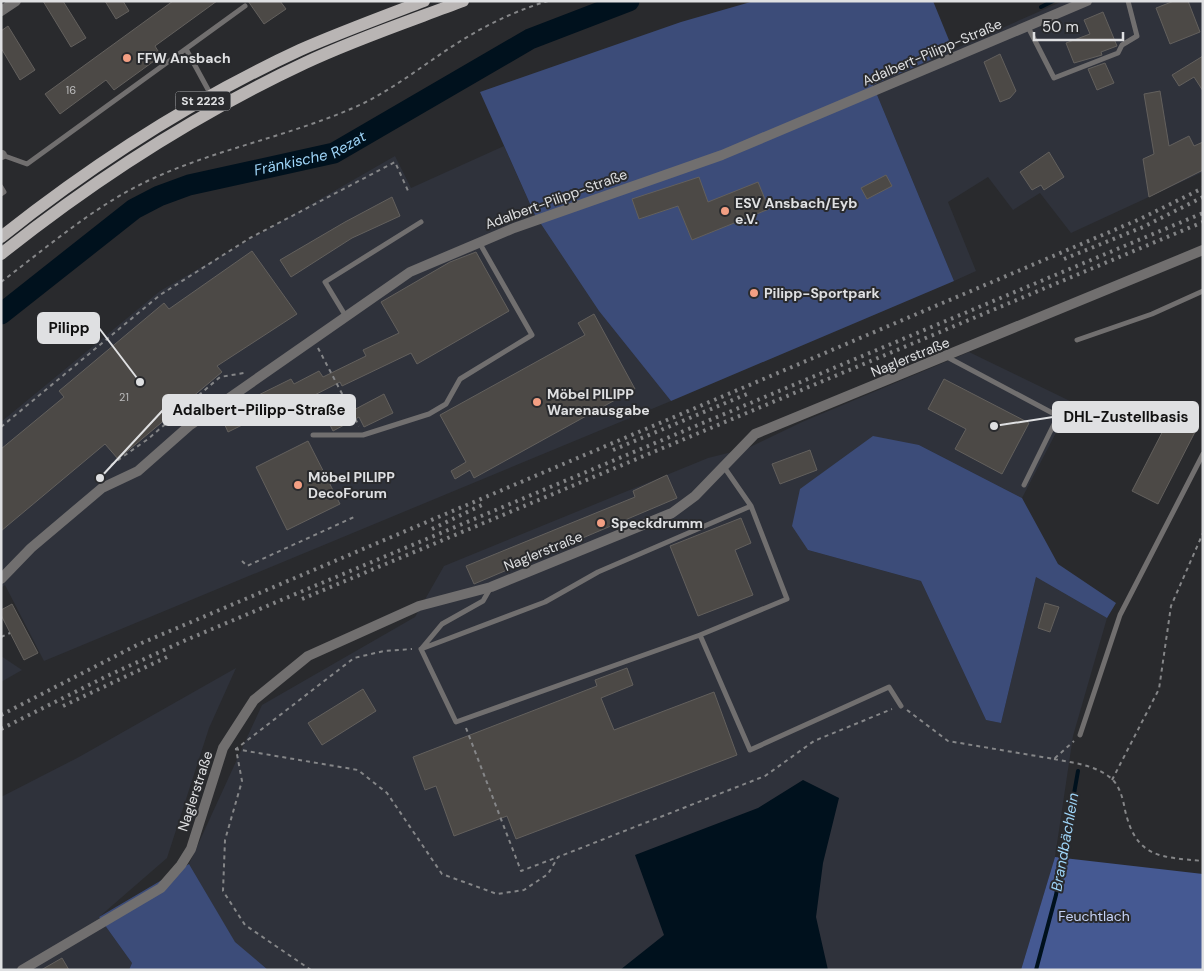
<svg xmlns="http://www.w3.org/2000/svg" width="1204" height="971" viewBox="0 0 1204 971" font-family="'DM Sans',sans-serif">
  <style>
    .built { fill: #2f323b }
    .green { fill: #3c4c79 }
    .forest { fill: #455992 }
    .water { fill: #00111d }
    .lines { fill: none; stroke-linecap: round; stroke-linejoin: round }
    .stream { stroke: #00111d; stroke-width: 4 }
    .river { stroke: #00111d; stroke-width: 21 }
    .building { fill: #4c4946; stroke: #63605d }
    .path { stroke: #858688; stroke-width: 2; stroke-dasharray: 4 4; stroke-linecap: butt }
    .lane { stroke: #716f6f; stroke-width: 5 }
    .street { stroke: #716f6f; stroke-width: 10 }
    .primary { stroke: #b9b5b4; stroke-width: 12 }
    .rail { stroke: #828385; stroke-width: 4; stroke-dasharray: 2.5 5; stroke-linecap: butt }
    .poi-dot { fill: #f39f83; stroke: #292a2d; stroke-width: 2 }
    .labels { text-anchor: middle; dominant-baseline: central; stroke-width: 4; stroke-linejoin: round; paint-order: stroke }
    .number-label { font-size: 11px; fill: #bababb }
    .shield { fill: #292a2d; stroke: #a8a9ac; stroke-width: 1 }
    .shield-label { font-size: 12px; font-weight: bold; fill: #dfe0e2 }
    .street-label { font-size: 14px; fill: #dfe0e2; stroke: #292a2d }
    .poi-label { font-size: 14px; font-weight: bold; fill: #dfe0e2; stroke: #292a2d; text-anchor: start }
    .park-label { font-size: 14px; fill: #c5d2f5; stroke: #292a2d }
    .water-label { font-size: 15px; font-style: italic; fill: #9ed5f8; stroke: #292a2d }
    .leader { fill: none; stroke: #dfe0e2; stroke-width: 2 }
    .callout-dot { fill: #dfe0e2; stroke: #292a2d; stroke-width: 2 }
    .callout { fill: #dfe0e2; stroke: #dfe0e2; stroke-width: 2 }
    .callout-label { font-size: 15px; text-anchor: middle; font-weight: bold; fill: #111 }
  </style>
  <rect width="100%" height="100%" fill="#292a2d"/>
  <path class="built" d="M1063,1H1203V172L1071,233L1040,193L1013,210L988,177L948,202L976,271L954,281L873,85Z
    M504,146L535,215L599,311L671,401L44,661L5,585L1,588V422L160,291L395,156L411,188Z
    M969,352L1072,402L1022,498L919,445L808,550L921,581L986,720L1001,723L1036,577L1107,618L1073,736L1055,857L1021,970H268L235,943L189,864L262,705L415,617L444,566L708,458L748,448L802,422Z
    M1,656L22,670L1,682Z
    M236,668L209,728L167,858L99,917L132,963L129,970H1V797L79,757Z"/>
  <path class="green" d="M754,1H933L953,50L873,85L954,281L671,401L599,311L535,215L480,92L681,22Z
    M873,436L919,445L1022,498L1058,564L1116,603L1107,618L1036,577L1001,723L986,720L921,581L808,550L792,526L800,489Z
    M189,864L235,942L268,970H129L132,963L99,917Z"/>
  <path class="forest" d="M1055,857L1203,874V970H1021Z"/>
  <path class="water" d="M803,780L839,798L823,863L816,917L828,970H620L664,935L635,855L758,808Z"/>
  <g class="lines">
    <path class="stream" d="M1041,7L1053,1
      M1036,970L1056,895L1078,771"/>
    <path class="river" id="s1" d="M1,314L134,209L159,196L189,185L334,153L530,39L629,1"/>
  </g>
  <path class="building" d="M43,1H63L86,38L71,47Z
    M105,1H123L129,11L116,19Z
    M173,1H217L155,46L161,56L114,90L106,80L60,114L45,94Z
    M248,1H280L286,9L264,24Z
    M1174,1H1188L1200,32L1170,44L1156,8Z
    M1103,12L1117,46L1101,52L1102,55L1074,63L1066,43L1090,34L1084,20Z
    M8,26L35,70L20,80L1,48V31Z
    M1000,54L1016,91L1010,98L1000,102L984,62Z
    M1203,56V91L1194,77L1179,86L1172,75Z
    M1105,63L1114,83L1097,90L1088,69Z
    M1160,91L1169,146L1189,136L1194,146L1203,142V170L1149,197L1143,159L1154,154L1144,94Z
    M1049,152L1064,177L1044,190L1041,185L1032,190L1020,172Z
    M886,175L892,186L867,199L861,188Z
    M699,177L708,202L758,182L769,209L692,240L678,206L639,219L632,199Z
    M392,197L400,216L352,238L291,277L280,260L345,222Z
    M252,251L297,314L217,366L222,372L118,459L105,444L1,531V449L64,397L59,391L164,303L169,309Z
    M476,252L509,311L417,364L411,353L342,386L340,382L299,403L297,398L228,432L220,414L291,379L294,384L319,371L323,377L366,356L363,350L399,333L381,302L450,262Z
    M594,314L635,389L474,478L470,470L455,479L451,471L466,462L440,415L585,335L578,323Z
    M944,379L1029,423L1002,474L955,449L966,429L928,409Z
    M384,394L393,413L364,427L359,417L333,431L329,423Z
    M1169,419L1195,432L1158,504L1132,491Z
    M308,441L340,504L287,530L256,467Z
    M810,450L817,470L780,484L772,464Z
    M667,475L677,498L474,584L466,566L635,497L633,491Z
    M741,518L751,543L735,550L753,595L698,616L670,546Z
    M1045,603L1059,607L1050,632L1038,628Z
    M12,604L38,653L24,660L1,615V610Z
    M627,668L633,685L601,698L614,730L714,692L737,755L516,839L507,816L454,836L436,786L425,790L413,757L597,686L595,680Z
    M363,689L376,711L322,745L308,723Z
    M62,958L69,970H41Z"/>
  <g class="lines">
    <path class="path" d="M1,282C50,245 98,203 154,178C222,147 296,135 364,103C402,84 433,57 469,36C494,21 521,9 548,1
      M318,348L359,426
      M1,427L160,295L250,238L395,162L409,193
      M111,465L148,439L220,377L244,373
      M242,561L247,566L354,517
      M1,637L10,633
      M907,710L948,741L1054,759L1074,741
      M466,728L521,871L558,857
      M235,749L358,770L387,793L442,874L497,894L524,890L548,874L558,857L765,776L814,741L892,709
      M1054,759C1074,763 1096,765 1112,779C1120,787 1123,799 1125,810C1136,858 1160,857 1203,861
      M1112,780L1159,689L1171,606L1203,533
      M311,970L245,925L223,891L225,840L242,781L236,749L354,658L384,651L412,649"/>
    <path class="lane" d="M1028,27L1054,78L1118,53L1122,45L1137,36L1128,1
      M186,49L211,95
      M2,155L27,164L245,6
      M1,187L4,192L1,194
      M345,315L325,282L421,222
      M1077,340L1152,314L1203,291
      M947,357L1058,416L1024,485
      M313,435H363L429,414L446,404L460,379L532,335L479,242
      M724,467L751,506L787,599L700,635L456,722L421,649L545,602L598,572L751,506
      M700,635L750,750L889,687L901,706
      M422,648L442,624L483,601L491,587
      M1080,735L1120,615L1203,454"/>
    <path class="street" d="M1,11L16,1
      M1,155H2
      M1,579L31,548L102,488L138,471L189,426L410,272L514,228L722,155L1087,1
      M22,970L161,888L181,865L191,849L223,748L254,700L308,656L419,606L491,587L672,513L695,496L755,434L1203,250"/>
    <path class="primary" d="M1,237C93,164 194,99 300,50C341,32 382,17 424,1
      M1,254C95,179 196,114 305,63C356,39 410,21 463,1"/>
    <path class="rail" d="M1064,259L1143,227L1203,197
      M613,450L747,394
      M432,529L484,504
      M302,599L1203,222
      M63,706L167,657
      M1,715L137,645L1018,271L1140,219L1203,188
      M1,729L107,676L186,640L1203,213"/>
  </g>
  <g class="poi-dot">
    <circle cx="127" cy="58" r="5"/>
    <circle cx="725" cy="211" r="5"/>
    <circle cx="754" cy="293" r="5"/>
    <circle cx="537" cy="402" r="5"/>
    <circle cx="298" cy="485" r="5"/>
    <circle cx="601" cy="523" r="5"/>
  </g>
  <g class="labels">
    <g class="number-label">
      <text x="71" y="90">16</text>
      <text x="124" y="397">21</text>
    </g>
    <rect class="shield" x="175.5" y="91.5" width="55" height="19" rx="4"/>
    <g class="shield-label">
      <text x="203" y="101">St 2223</text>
    </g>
    <g class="street-label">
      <text transform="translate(932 52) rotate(-23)">Adalbert-Pilipp-Straße</text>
      <text transform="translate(556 199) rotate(-20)">Adalbert-Pilipp-Straße</text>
      <text transform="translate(910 357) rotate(-22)">Naglerstraße</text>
      <text transform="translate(543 551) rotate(-22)">Naglerstraße</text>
      <text transform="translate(195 791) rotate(-72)">Naglerstraße</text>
    </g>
    <g class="poi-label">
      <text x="137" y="58">FFW Ansbach</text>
      <text x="735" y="203">ESV Ansbach/Eyb<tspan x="735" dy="16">e.V.</tspan></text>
      <text x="764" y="293">Pilipp-Sportpark</text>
      <text x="547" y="394">Möbel PILIPP<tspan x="547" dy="16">Warenausgabe</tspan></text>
      <text x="308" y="477">Möbel PILIPP<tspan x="308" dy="16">DecoForum</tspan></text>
      <text x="611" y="523">Speckdrumm</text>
    </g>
    <g class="park-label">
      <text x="1094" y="916">Feuchtlach</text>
    </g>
    <g class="water-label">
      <text stroke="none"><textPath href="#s1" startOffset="355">Fränkische Rezat</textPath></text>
      <text transform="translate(1065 842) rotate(-80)">Brandbächlein</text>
    </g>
  </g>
  <path class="leader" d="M140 382L99 328M100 478L163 410M994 426L1053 417"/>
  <g class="callout-dot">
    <circle cx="140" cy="382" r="5"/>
    <circle cx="100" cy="478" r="5"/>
    <circle cx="994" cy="426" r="5"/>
  </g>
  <g class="callout">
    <rect x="38" y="313" width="61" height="30" rx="5"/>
    <rect x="163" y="395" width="192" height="30" rx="5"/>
    <rect x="1053" y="402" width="145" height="30" rx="5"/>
  </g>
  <g class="callout-label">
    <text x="69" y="333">Pilipp</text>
    <text x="259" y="415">Adalbert-Pilipp-Straße</text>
    <text x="1126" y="422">DHL-Zustellbasis</text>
  </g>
  <rect width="1204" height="971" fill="none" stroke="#dfe0e2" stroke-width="5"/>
  <path d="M1034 32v8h89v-8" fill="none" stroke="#dfe0e2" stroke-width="2.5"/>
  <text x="1042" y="32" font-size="15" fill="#dfe0e2" stroke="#292a2d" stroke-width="4" paint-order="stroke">50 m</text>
</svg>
